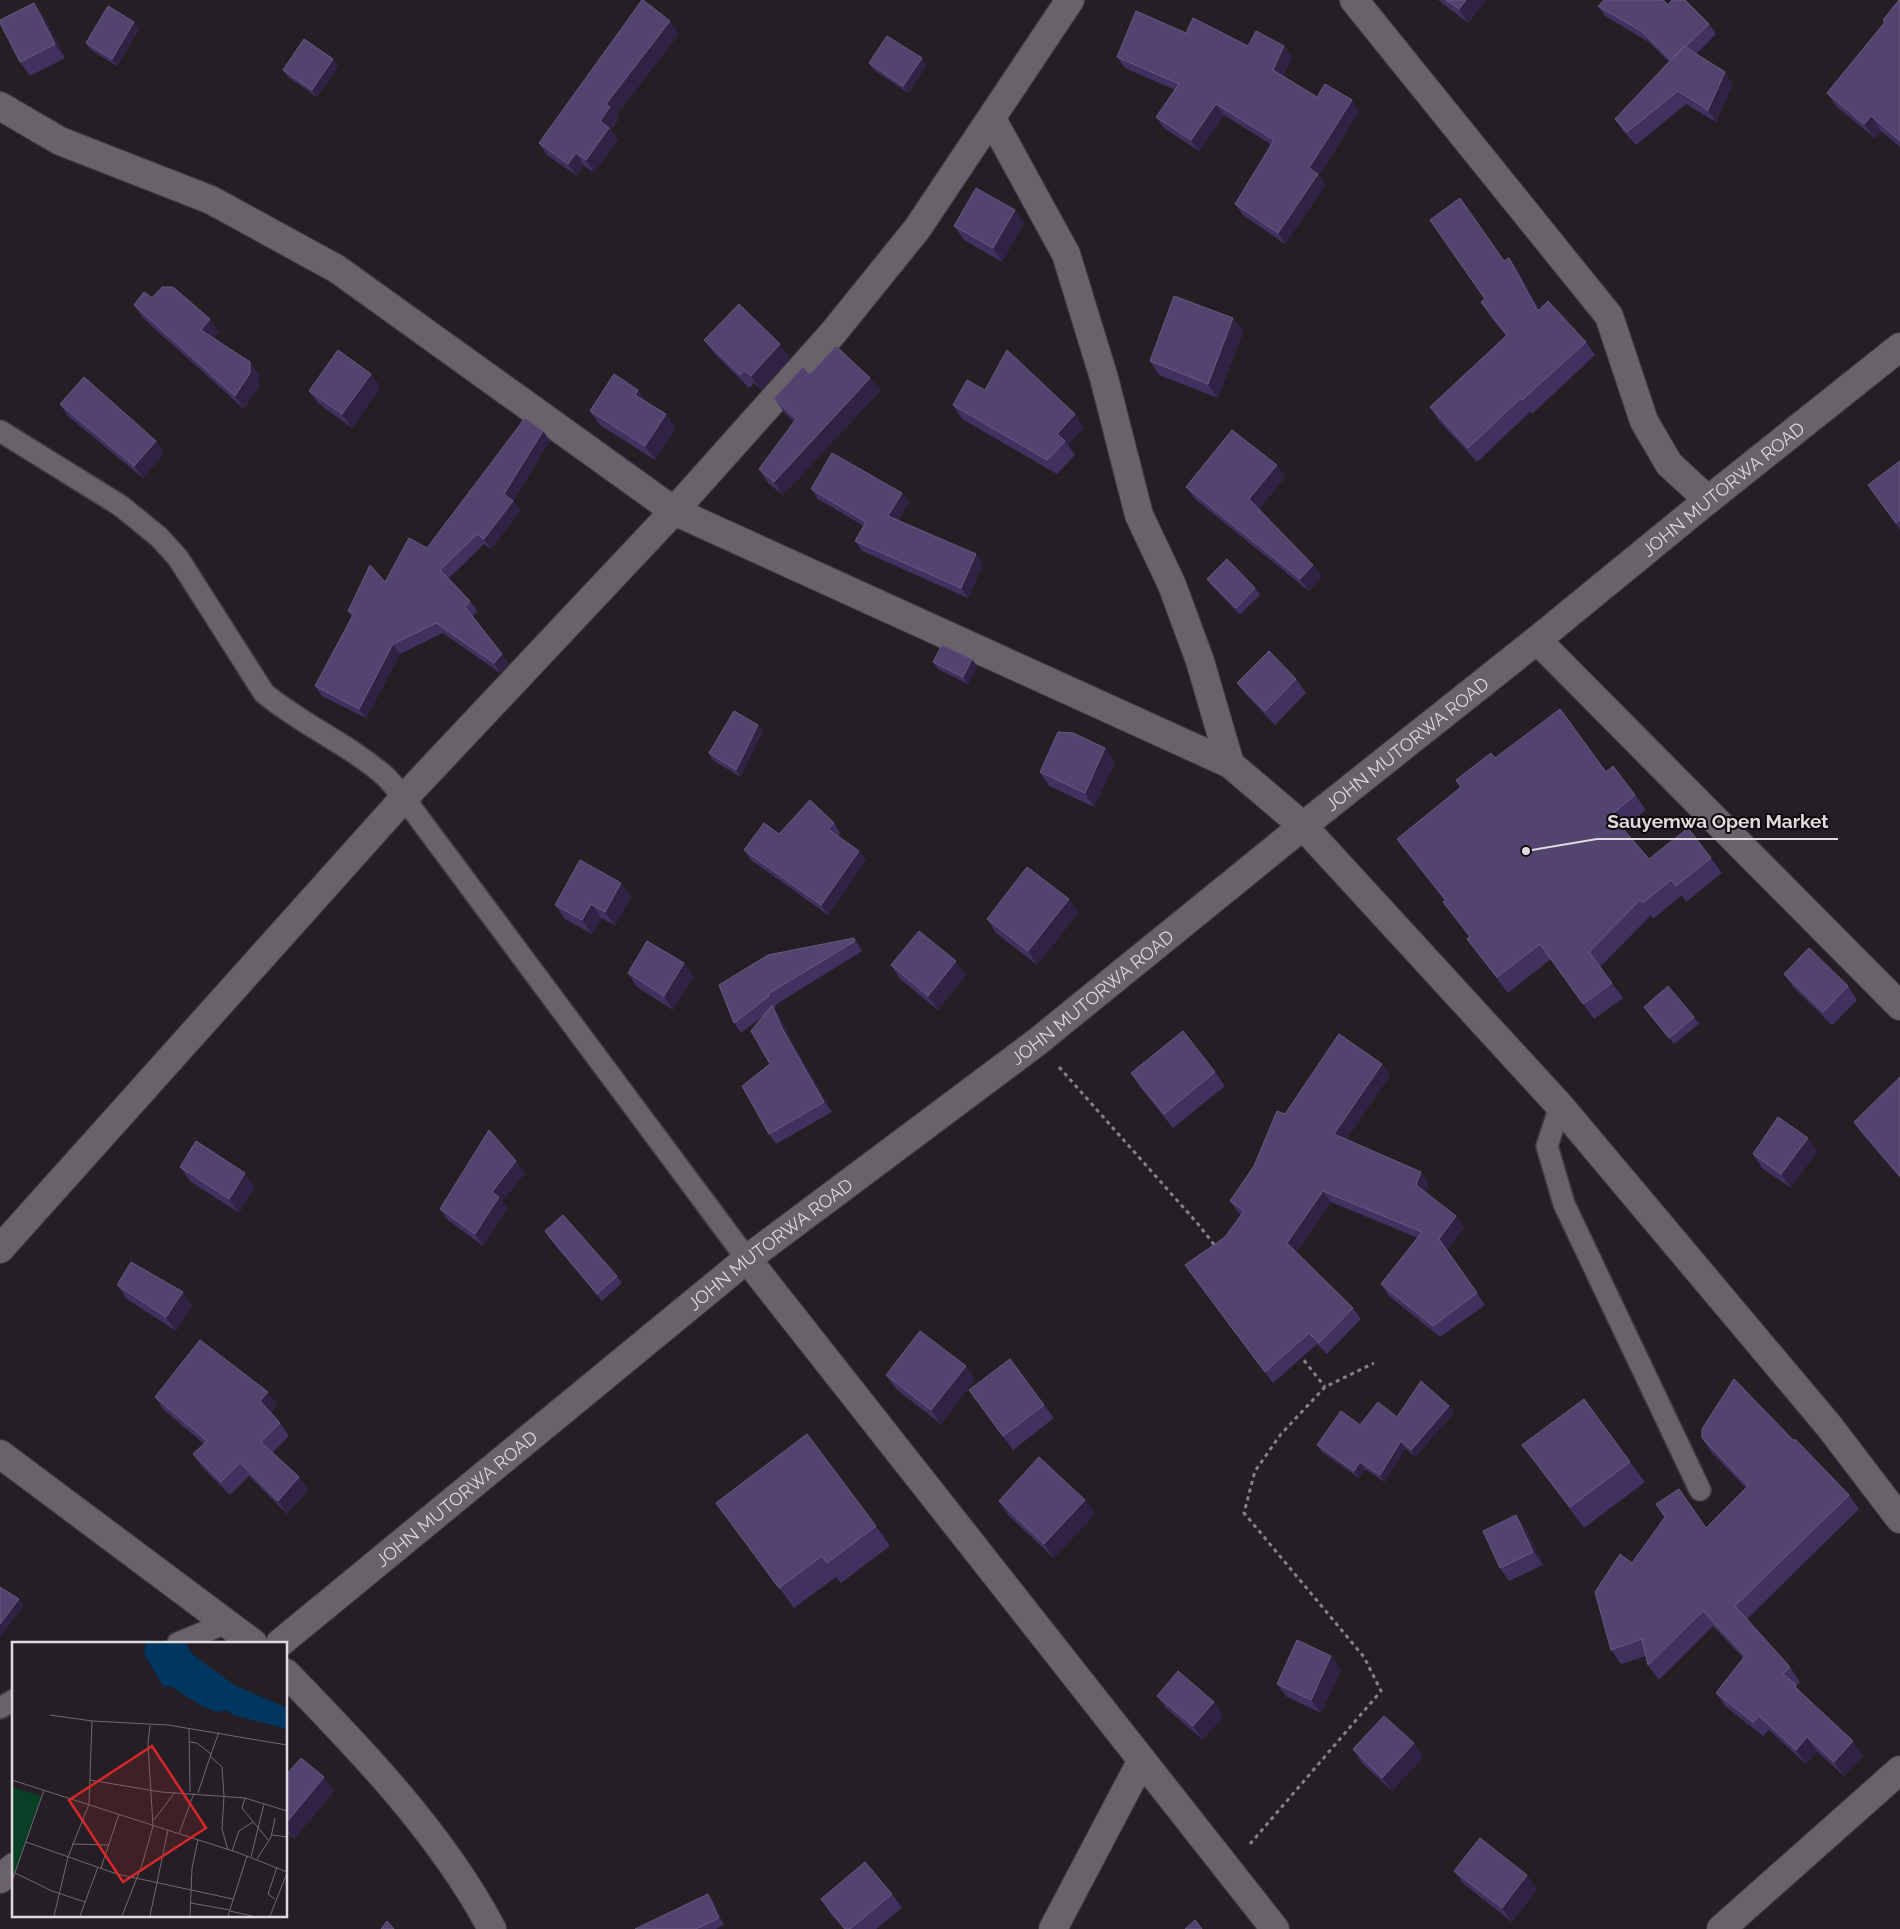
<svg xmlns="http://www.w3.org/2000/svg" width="1900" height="1929" viewBox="0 0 1900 1929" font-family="Raleway,sans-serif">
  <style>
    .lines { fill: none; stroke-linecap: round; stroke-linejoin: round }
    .lane-casing { stroke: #403b40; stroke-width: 24 }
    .street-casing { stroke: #403b40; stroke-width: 30 }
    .secondary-casing { stroke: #403b40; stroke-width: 30 }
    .path { stroke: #868186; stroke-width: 3; stroke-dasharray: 4 4; stroke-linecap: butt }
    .lane { stroke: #696269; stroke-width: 21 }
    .street { stroke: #696269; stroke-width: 28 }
    .secondary { stroke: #696269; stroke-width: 28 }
    .wall { fill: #413161 }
    .shaded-wall { fill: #2f2244 }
    .building { fill: #52436f; stroke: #685b80 }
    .labels { text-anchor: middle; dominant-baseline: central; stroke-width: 4; stroke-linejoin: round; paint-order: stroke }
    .street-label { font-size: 18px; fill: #dedade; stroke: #0d0a0d }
    .inset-road { fill: none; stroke: #6f6a6f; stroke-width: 1 }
    .view { fill: #d62828; fill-opacity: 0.15; stroke: #d62828; stroke-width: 2.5 }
    .inset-edge { fill: none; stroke: #dedade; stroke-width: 2.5 }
    .leader { fill: none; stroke: #dedade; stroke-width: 2 }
    .callout-dot { fill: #dedade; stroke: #0d0a0d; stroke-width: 2 }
    .callout-label { font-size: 19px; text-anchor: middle; font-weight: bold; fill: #dedade; stroke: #0d0a0d; stroke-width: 4; stroke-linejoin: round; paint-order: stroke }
  </style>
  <rect width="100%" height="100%" fill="#251f25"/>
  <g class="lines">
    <g class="lane-casing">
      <path id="lane" d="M0,431L121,506L159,537L178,558L264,693C302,725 349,744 386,777C392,783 398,791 404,798L747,1259
        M1560,1106L1547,1146L1564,1204L1700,1490
        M178,1643L226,1623
        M0,1708L14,1700"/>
    </g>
    <g class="street-casing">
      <path id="street" d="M1354,0L1609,316L1644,421L1669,464L1708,500
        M0,106L60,141L211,200L337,269L674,511L1230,764L1303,826L1560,1106L1829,1426L1900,1519
        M992,119L1066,254L1104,378L1139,515L1172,585L1200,661L1230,764
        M1537,640L1900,1006
        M0,1249L404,798L674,511L833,333L917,229L1070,0
        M747,1259L1275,1929
        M0,1454L253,1643
        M286,1673C361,1750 442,1834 492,1929
        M1053,1929L1142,1760
        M1721,1929L1900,1770"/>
    </g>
    <g class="secondary-casing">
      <g id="secondary">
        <path id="s1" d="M280,1643L747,1259L1037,1042L1303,826L1537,640L1708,500L1900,347"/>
        <path d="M0,1879L14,1867"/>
      </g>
    </g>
    <path class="path" d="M1059,1067L1198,1224L1216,1247
      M1299,1354L1325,1387
      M1250,1844L1381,1691L1364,1657L1244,1513L1255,1471L1281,1434L1325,1387L1374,1363"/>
    <use href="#lane" class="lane"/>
    <use href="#street" class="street"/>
    <use href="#secondary" class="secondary"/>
  </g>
  <path class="wall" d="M1438,0H1486L1468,23Z
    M1900,0V147L1881,131L1875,138L1837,107L1827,93L1885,23L1883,20Z
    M1668,5L1709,24L1716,34L1696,54L1733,84L1716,122L1686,104L1636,145L1623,131L1615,119L1669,62L1649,42L1605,16L1598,6Z
    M44,17L65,58L30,76L20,62Z
    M134,22L139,29L117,66L91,50L86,43Z
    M1186,33L1248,46H1284L1292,57L1283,76L1317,97L1359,111L1319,176L1325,185L1285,244L1243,215L1235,204L1272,145L1224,115L1199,151L1164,128L1156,117L1175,90L1125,68L1117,57Z
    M679,34L616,115L619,119L611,130L618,140L594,172L584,166L577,176L547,155L539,143Z
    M869,63L927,65L908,93L874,70Z
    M338,66L317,97L288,77L283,70Z
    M1024,223L1002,262L964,240L954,226Z
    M1509,258L1518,271L1539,309L1586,342L1595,355L1532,414L1530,412L1477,462L1439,421L1430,407L1506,336L1490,316L1481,302L1485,299L1504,261Z
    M152,298L219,332L214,338L250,362L259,375V386L244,409L143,318L134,305Z
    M1233,318L1243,332L1218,398L1159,375L1150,361Z
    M704,340L780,344L790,358L761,390L754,383L749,388L714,353Z
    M371,374L380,387L352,428L319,404L309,391Z
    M810,374L870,378L880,391L783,495L768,483L759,469L794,422L784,412L774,398Z
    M985,390L1084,428L1068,445L1075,455L1057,474L962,419L953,405Z
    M647,402L666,414L675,428L655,460L600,425L590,411Z
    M60,404L156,441L164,453L143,478L68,416Z
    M543,431L550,441L513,501L520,511L491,549L484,544L449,578L470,601L477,611L473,616L509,664L500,673L443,633L400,654L366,718L322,696L315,686L352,617L348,611L385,582L427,548Z
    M1900,461V530L1868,485Z
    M1285,477L1259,509L1313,565L1321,577L1309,591L1195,499L1186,487Z
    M811,489L902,493L909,502L898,521L983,564L968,598L862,551L855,541L864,526L818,499Z
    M1207,579L1255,588L1260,595L1240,615L1212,586Z
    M933,662L977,666L968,684L938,669Z
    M1296,679L1306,693L1275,725L1247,696L1237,683Z
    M763,731L740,777L713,760L709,753Z
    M1495,758L1606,772L1635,795L1646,810L1623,829L1649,859L1711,858L1722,873L1686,902L1682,895L1653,919L1651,915L1600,967L1623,998L1594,1019L1551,959L1508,993L1478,954L1467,939L1469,937L1454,917L1443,902L1445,901L1408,854L1397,839L1461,787L1456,780Z
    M1115,762L1094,807L1049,786L1040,772Z
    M834,823L840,833L838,836L859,851L866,860L828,915L751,860L744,850L779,834Z
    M621,883L631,897L615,925L601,918L592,934L565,919L555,905Z
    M1069,899L1078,913L1037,965L996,933L987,919Z
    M854,938L861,948L862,951L775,1005L776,1007L774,1008L779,1015L790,1039L832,1112L776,1144L769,1134L770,1064L763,1016L741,1033L734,1023L719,985Z
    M684,963L693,977L673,1010L637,987L628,973Z
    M891,965L966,975L938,1010L900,979Z
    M1784,974L1848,986L1857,1000L1832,1025L1794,988Z
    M1644,1007L1694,1017L1699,1024L1674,1044L1649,1014Z
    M1382,1064L1390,1075L1346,1140L1429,1184L1425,1192L1464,1227L1447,1250L1485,1305L1440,1337L1389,1296L1381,1284L1418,1238L1331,1202L1296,1252L1353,1308L1361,1319L1327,1354L1317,1344L1273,1383L1185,1265L1225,1237L1241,1215L1238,1212L1230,1201L1254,1166L1285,1114Z
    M1215,1072L1225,1086L1173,1128L1140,1087L1131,1073Z
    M1900,1077V1178L1863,1135L1854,1122Z
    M1808,1138L1817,1151L1791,1188L1762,1168L1753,1154Z
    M180,1167L255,1187L239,1213L190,1181Z
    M525,1173L502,1201L507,1209L483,1246L448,1220L440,1209Z
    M545,1231L617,1276L622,1283L602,1301L549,1238Z
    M117,1285L192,1306L176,1331L127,1299Z
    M966,1366L975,1379L941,1424L896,1389L886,1375Z
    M969,1390L1044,1405L1054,1418L1013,1450Z
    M155,1397L277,1405L271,1412L280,1423L289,1436L272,1453L299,1477L308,1490L287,1514L249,1476L230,1495L202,1467L193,1454L204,1444L164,1410Z
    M1449,1406L1454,1413L1415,1457L1405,1448L1385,1482L1365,1469L1359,1478L1322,1452L1317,1445L1360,1425Z
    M1702,1438L1794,1441L1849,1495L1859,1509L1747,1619L1790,1667L1800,1682L1796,1686L1802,1693L1863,1756L1844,1776L1817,1751L1806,1764L1769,1730L1763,1736L1726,1707L1716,1693L1743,1658L1713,1626L1659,1680L1648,1665L1646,1656L1621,1664L1611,1650L1632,1563L1706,1528L1746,1488L1712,1453Z
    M1522,1445L1630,1462L1645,1482L1584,1528L1537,1465Z
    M1085,1500L1095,1514L1054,1558L1008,1515L999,1501Z
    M716,1503L876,1526L890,1546L841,1583L836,1577L794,1608Z
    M1526,1529L1543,1565L1509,1581L1500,1568Z
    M1341,1670L1321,1713L1287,1697L1277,1684Z
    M1157,1696L1214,1702L1223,1716L1203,1740L1167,1709Z
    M1414,1743L1423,1757L1392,1791L1362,1763L1353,1749Z
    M286,1775L334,1791L294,1839L286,1832Z
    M1454,1871L1537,1889L1512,1922L1464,1884Z
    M892,1894L902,1908L876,1929H844L830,1913L821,1899Z
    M713,1901L724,1925L716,1929H635Z"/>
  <path class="shaded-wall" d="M1466,0H1486L1468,23L1459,9Z
    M34,3L44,17L65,58L55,44Z
    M670,21L679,34L616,115L619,119L611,130L618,140L594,172L586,160L606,104Z
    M134,22L139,29L117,66L112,59Z
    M1284,46L1292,57L1280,81L1273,70Z
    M922,58L927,65L908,93L903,86Z
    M333,59L338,66L317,97L312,90Z
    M1725,72L1733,84L1716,122L1708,110Z
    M1352,100L1359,111L1319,176L1325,185L1285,244L1278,233L1309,168Z
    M1216,104L1224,115L1199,151L1191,140Z
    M1871,116L1881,131L1875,138L1864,124Z
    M576,153L584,166L577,176L568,164Z
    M1015,210L1024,223L1002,262L993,248Z
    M1509,258L1518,271L1548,324L1538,311Z
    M1233,318L1243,332L1218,398L1208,384Z
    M210,319L219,332L210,342L201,330Z
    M780,344L790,358L761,390L751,376Z
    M250,362L259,375V386L244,409L235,396Z
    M371,374L380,387L352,428L342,414Z
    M870,378L880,391L783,495L774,482Z
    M638,390L648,404L635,395Z
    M666,414L675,428L655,460L645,446Z
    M1075,414L1084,428L1068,445L1065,441L1057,434Z
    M543,431L550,441L513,501L520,511L491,549L484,539L504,494Z
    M156,441L164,453L143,478L134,466Z
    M1277,465L1285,477L1257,511L1249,499Z
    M902,493L909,502L895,526L888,516Z
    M976,554L983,564L968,598L961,588Z
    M1313,565L1321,577L1309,591L1300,579Z
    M393,644L400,654L366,718L359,709Z
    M502,654L509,664L500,673L494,663Z
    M972,659L977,666L968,684L963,677Z
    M758,725L763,731L740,777L736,770Z
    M1105,748L1115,762L1094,807L1085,793Z
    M859,851L866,860L828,915L821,905Z
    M621,883L631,897L615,925L605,912Z
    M1069,899L1078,913L1037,965L1028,951Z
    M591,904L601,918L592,934L582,920Z
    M854,938L861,948L862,951L855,941Z
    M956,961L966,975L938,1010L928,996Z
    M684,963L693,977L673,1010L664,996Z
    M772,1005L779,1015L790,1039L832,1112L824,1102L782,1028Z
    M1382,1064L1390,1075L1342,1146L1334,1134Z
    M1808,1138L1817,1151L1791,1188L1781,1174Z
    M516,1161L525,1173L502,1201L507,1209L483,1246L475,1234L492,1192Z
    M1421,1172L1429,1184L1424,1196L1416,1185Z
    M245,1173L255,1187L239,1213L229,1199Z
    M1323,1191L1331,1202L1295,1254L1287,1243Z
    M1456,1216L1464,1227L1447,1250L1439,1239Z
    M183,1292L192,1306L176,1331L166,1317Z
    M966,1366L975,1379L941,1424L931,1410Z
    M268,1392L277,1405L269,1414L260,1401Z
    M1449,1406L1454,1413L1415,1457L1411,1450Z
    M1401,1441L1405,1448L1385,1482L1380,1475Z
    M1360,1462L1365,1469L1359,1478L1354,1471Z
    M299,1477L308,1490L287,1514L278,1501Z
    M1085,1500L1095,1514L1054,1558L1044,1544Z
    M1516,1515L1526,1529L1543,1565L1533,1552Z
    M19,1599L24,1606L0,1637V1624Z
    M1331,1656L1341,1670L1321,1713L1311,1700Z
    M1214,1702L1223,1716L1203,1740L1193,1726Z
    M1807,1737L1817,1751L1806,1764L1796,1750Z
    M1853,1741L1863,1756L1844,1776L1834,1762Z
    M1414,1743L1423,1757L1392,1791L1382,1778Z
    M324,1777L334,1791L294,1839L286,1827V1823Z
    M1527,1875L1537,1889L1512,1922L1502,1908Z
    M708,1894L713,1901L724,1925L719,1918Z"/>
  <path class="building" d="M642,0H643L670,21L606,104L610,107L600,121L609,128L586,160L576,153L568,164L539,143Z
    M1446,0H1466L1459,9Z
    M1604,0H1663L1668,5L1672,0H1685L1709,24L1685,47L1684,46L1671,60L1641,31L1598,6Z
    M1899,0H1900V141L1871,116L1864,124L1827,93L1885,22L1883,20Z
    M34,3L55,44L20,62L0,23V20Z
    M108,6L134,22L112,59L86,43Z
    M1136,11L1186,33L1193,18L1248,46L1256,31L1284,46L1273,70L1317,97L1325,84L1352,100L1309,168L1318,174L1278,233L1235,204L1274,140L1216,104L1191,140L1156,117L1179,84L1117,57Z
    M887,36L922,58L903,86L869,63Z
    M304,39L333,59L312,90L283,70Z
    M1684,46L1725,72L1708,110L1678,91L1627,132L1615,119Z
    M976,188L1015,210L993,248L954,226Z
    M1460,198L1504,261L1509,258L1538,311L1548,301L1586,342L1522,400L1521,398L1468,448L1430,407L1507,335L1481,302L1485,299L1430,220Z
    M162,287H173L210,319L201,330L250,362V373L235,396L134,305L144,292L152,298Z
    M1174,296L1233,318L1208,384L1150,361Z
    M739,304L780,344L751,376L744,370L740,375L704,340Z
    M836,346L870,378L774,482L759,469L796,419L774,398L803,367L810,374Z
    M338,350L371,374L342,414L309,391Z
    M1007,350L1075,414L1057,434L1065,441L1047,460L953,405L967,380L985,390Z
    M614,374L638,390L635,395L666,414L645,446L590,411Z
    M84,377L156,441L134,466L60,404Z
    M525,418L543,431L504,494L513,501L484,539L477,534L440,570L470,601L465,607L502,654L494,663L436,623L393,644L359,709L315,686L354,613L348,611L370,565L385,582L409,538L427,548Z
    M1232,430L1277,465L1249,499L1313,565L1300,579L1186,487Z
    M832,453L902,493L888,516L976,554L961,588L855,541L866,522L811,489Z
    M1900,461V520L1896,523L1868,485Z
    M1227,559L1255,588L1236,608L1207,579Z
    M942,645L972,659L963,677L933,662Z
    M1269,651L1296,679L1265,711L1237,683Z
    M1560,709L1606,772L1613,766L1635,795L1611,815L1649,859L1688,828L1711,858L1676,886L1671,880L1643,903L1640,900L1589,952L1612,983L1583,1004L1540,944L1497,977L1467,939L1470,936L1443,902L1446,900L1397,839L1461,787L1456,780L1491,753L1495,758Z
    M734,711L758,725L736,770L709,753Z
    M1058,732L1073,733L1105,748L1085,793L1040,772Z
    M810,800L834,823L828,829L859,851L821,905L744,850L764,823L779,834Z
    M580,860L621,883L605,912L591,904L582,920L555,905Z
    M1027,867L1069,899L1028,951L987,919Z
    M919,931L956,961L928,996L891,965Z
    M854,938L855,941L768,994L769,996L734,1023L719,985L768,955Z
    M647,941L684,963L664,996L628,973Z
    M1809,948L1848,986L1823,1012L1784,974Z
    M1668,986L1694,1017L1669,1038L1644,1007Z
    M772,1005L782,1028L824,1102L769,1134L742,1086L770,1064L751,1031Z
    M1183,1031L1215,1072L1164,1114L1131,1073Z
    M1339,1034L1382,1064L1334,1134L1421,1172L1416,1185L1456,1216L1439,1239L1477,1293L1433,1326L1381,1284L1422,1232L1323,1191L1287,1243L1353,1308L1319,1343L1309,1333L1265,1372L1185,1265L1225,1237L1244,1211L1230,1201L1254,1166L1277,1111L1285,1114Z
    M1900,1077V1176L1854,1122Z
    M1778,1117L1808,1138L1781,1174L1753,1154Z
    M489,1130L516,1161L492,1192L499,1197L475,1234L440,1209Z
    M196,1141L245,1173L229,1199L180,1167Z
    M563,1215L617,1276L597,1294L545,1231Z
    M131,1262L183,1292L166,1317L117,1285Z
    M920,1331L966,1366L931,1410L886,1375Z
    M200,1340L268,1392L260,1401L280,1423L261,1442L299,1477L278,1501L240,1463L221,1482L193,1454L207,1441L155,1397Z
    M1010,1359L1044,1405L1003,1436L969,1390Z
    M1734,1379L1794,1441L1795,1439L1849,1495L1735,1606L1790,1667L1783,1674L1796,1685L1795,1687L1853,1741L1834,1762L1807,1737L1796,1750L1759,1716L1753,1722L1716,1693L1745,1656L1703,1611L1648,1665L1642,1639L1611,1650L1595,1592L1620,1554L1632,1563L1665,1517L1656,1504L1679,1489L1706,1528L1748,1486L1702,1438V1429Z
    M1421,1381L1449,1406L1411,1450L1401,1441L1380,1475L1360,1462L1354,1471L1317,1445L1341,1411L1360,1425L1378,1402L1397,1417Z
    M1584,1399L1630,1462L1570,1507L1522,1445Z
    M807,1434L876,1526L827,1563L822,1556L779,1588L716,1503Z
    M1039,1457L1085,1500L1044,1544L999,1501Z
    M1516,1515L1533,1552L1500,1568L1483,1531Z
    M0,1587L19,1599L0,1624Z
    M1297,1640L1331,1656L1311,1700L1277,1684Z
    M1178,1671L1214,1702L1193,1726L1157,1696Z
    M1384,1716L1414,1743L1382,1778L1353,1749Z
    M301,1758L324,1777L286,1823V1775Z
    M1480,1838L1527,1875L1502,1908L1454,1871Z
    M865,1862L892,1894L850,1929H845L821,1899Z
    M708,1894L719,1918L696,1929H635Z
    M1195,1920L1202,1929H1185Z
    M387,1921L394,1929H381Z"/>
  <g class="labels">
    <g class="street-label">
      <text stroke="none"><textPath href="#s1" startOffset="1848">JOHN MUTORWA ROAD</textPath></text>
      <text stroke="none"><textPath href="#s1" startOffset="1442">JOHN MUTORWA ROAD</textPath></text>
      <text stroke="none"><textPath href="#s1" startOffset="1038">JOHN MUTORWA ROAD</textPath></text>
      <text stroke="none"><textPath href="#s1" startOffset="632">JOHN MUTORWA ROAD</textPath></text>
      <text stroke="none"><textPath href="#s1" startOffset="228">JOHN MUTORWA ROAD</textPath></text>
    </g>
  </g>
  <g transform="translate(12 1642)">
    <rect width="275" height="275" fill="#251f25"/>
    <path d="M0,145L29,154L0,239Z" fill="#0a3f27"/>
    <path d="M134,1H174L180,12L222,43L275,66V87L221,73L215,68L206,70L189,64L159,44L152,45L132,12Z" fill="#003761"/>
    <path class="inset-road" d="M38,73L80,79L156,83L275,103M177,86L178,150M178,100L185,101L199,112L186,151M199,112L207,90M198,114L210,125L212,154L210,187L216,208M0,138L227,211L275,230M78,138L149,150L233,156L275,169M233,156L230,166L257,199M142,178L163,150M167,192L182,151M260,193L275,195M14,200L105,232L221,257M60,202L97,203M220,209L227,189L241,180M239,215L252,162M245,217L259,195L263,176M89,226L107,172M3,231L40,249L73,260M0,239L32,148M263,257L256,252L265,225M179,261L218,268M218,269L240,274M42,274L56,215L77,162L80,79M68,274L86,225M110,274L130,223L141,184L136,102L138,83M138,274L156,188M178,274L180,226L186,198M216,274L235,214M258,274L275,231"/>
    <path class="view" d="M140,104L194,186L111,240L57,158Z"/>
    <rect width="275" height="275" class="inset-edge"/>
  </g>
  <path class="leader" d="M1526 851L1597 839H1838"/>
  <circle class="callout-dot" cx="1526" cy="851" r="5"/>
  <g class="callout-label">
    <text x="1718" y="828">Sauyemwa Open Market</text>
  </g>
</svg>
